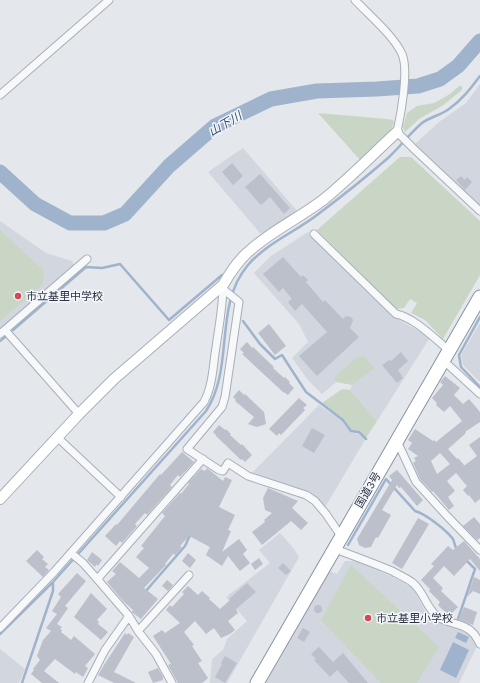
<svg xmlns="http://www.w3.org/2000/svg" width="480" height="683" viewBox="0 0 480 683" font-family="'Work Sans','Noto Sans JP',sans-serif">
  <style>
    .built { fill: #d2d6de }
    .green { fill: #c9d6c5 }
    .water { fill: #9fb4cc }
    .lines { fill: none; stroke-linecap: round; stroke-linejoin: round }
    .stream { stroke: #9fb4cc; stroke-width: 2.5 }
    .river { stroke: #9fb4cc; stroke-width: 15 }
    .building { fill: #bbc0ca; fill-rule: evenodd }
    .street-casing { stroke: #a9aeb7; stroke-width: 9 }
    .secondary-casing { stroke: #a9aeb7; stroke-width: 12 }
    .highway-casing { stroke: #8b94a3; stroke-width: 15 }
    .street { stroke: #f7f8fa; stroke-width: 7 }
    .secondary { stroke: #fff; stroke-width: 10 }
    .highway { stroke: #fff; stroke-width: 13 }
    .poi-dot { fill: #d1495b; stroke: #f4f6f9; stroke-width: 1.5 }
    .labels { text-anchor: middle; dominant-baseline: central; stroke-width: 3; stroke-linejoin: round; paint-order: stroke }
    .poi-label { font-size: 11px; fill: #2b3445; stroke: #f4f6f9; text-anchor: start }
    .street-label { font-size: 11px; fill: #2b3445; stroke: #f4f6f9 }
    .water-label { font-size: 12px; font-style: italic; fill: #34527a; stroke: #f4f6f9 }
  </style>
  <rect width="100%" height="100%" fill="#e4e7ec"/>
  <path class="built" d="M480,84V205L415,144L439,122L466,103Z
    M243,148L298,212L268,232L260,233L208,172Z
    M0,221L46,253L72,261L74,265L0,328Z
    M308,232L394,317L422,333L429,339L377,421L350,390L352,385L374,368L334,378L336,382L322,394L308,380L292,358L308,342L299,324L254,273L271,256Z
    M480,323V382L463,365L461,355Z
    M319,405L343,421L351,432L359,434L365,440L325,507L315,497L252,473Z
    M280,533L294,549L299,557L227,683H210L212,659L223,650L227,639L247,621L226,597L270,563L259,550Z
    M345,561H357L403,582L410,586L415,592L424,609L437,622L470,634L473,636L477,646L459,683H266L330,571L337,574Z
    M0,649L25,669L19,683H0Z"/>
  <path class="green" d="M459,86H462V90L442,106L419,119L405,132L403,127L407,113L417,106L434,103L450,94Z
    M318,113L387,119L393,120L394,123L391,130L361,161Z
    M400,157H411L480,221V275L443,339L425,320L411,313L417,303L410,299L404,308L396,309L317,230Z
    M0,230L44,271L42,285L0,321Z
    M363,356L375,368L352,385L336,382L334,378L357,357Z
    M342,389L350,390L377,421L366,438L359,431L352,430L344,419L322,403Z
    M351,565L439,647L417,683H381L321,620Z"/>
  <path class="water" d="M458,632L469,637L466,643L455,638Z
    M453,642L469,650L456,678L440,670Z"/>
  <g class="lines">
    <path class="stream" d="M480,317L459,355L461,367L480,387
      M243,321L260,344L275,359L282,355L306,392L343,420L351,431L359,432L366,439
      M13,330L86,267L102,268L120,264L169,320L222,275
      M0,341L5,337
      M348,545L386,479L415,511C426,514 446,530 453,539C455,543 454,547 458,550
      M145,592L185,546L191,533
      M458,619L475,569L466,560
      M0,634L53,582L206,411C235,367 213,306 248,265C267,243 295,232 317,215C341,197 365,178 388,158C400,147 410,133 422,123C430,117 441,115 449,109C462,100 471,88 480,76
      M22,683L53,591V583"/>
    <path class="river" d="M0,172L35,204L70,223H104L125,214L169,166L215,126L271,99L317,91L377,89L418,86L440,79L458,66L480,41"/>
  </g>
  <path class="building" d="M232,163L243,176L233,185L222,172Z
    M260,174L290,208L284,214L270,197L261,205L245,187Z
    M461,176L465,180L467,177L472,182L465,190L456,180Z
    M283,257L301,277L303,275L308,280L306,282L323,302L325,300L343,319L346,316L351,317L353,320L350,328L359,337L317,376L299,356L327,332L302,304L295,311L288,302L292,299L283,288L279,292L263,274Z
    M269,324L286,346L275,355L258,333Z
    M247,342L252,348L253,347L274,367L273,368L284,378L285,377L290,382L289,383L294,388L288,395L284,392V393L242,354L244,353L240,349Z
    M401,352L408,361L398,370L403,378L397,383L382,365L389,360L391,361Z
    M445,376L460,388L454,395L463,404L469,399L480,412V422L465,432L466,433L448,449L457,459L458,458L464,465H465L477,456L469,445L480,437V499L475,503L469,495L468,496L463,490L467,486L456,473L447,481L455,491L448,497L454,506L449,510L433,491L432,492L420,479L413,463L416,461L414,458L418,456L408,449L412,443L408,440L415,429L433,441L434,440L436,442L462,421L450,406L444,412L436,405L437,403L432,398L443,385L440,382ZM440,453L450,464L437,474L431,461Z
    M239,390L244,395L245,394L264,412L266,424L257,427L248,424L254,417L235,401L236,400L233,397Z
    M299,398L307,405L303,408L305,410L281,435L279,433L277,436L269,429Z
    M219,425L225,430L226,429L231,434L230,435L241,445L242,444L252,455L245,462L242,459L241,460L216,436V435L213,432Z
    M312,428L325,435L314,453L302,446Z
    M182,452L194,462L180,477L178,475L170,485L172,487L147,515L145,513L135,524L137,526L122,543L120,541L116,546L105,536L116,524L117,525L160,474L161,475Z
    M207,468L223,481L225,477L232,480L219,507L235,515L228,530L231,531L222,552L239,539L247,550L243,554L250,563L240,571L228,556L222,566L206,555L210,547L189,536L180,546L182,548L175,555L173,554L165,564L166,565L144,588L158,599L141,619L132,612L133,610L123,601L107,582L116,574L112,571L120,562L139,578L149,568L136,557L144,548L141,546L165,516L162,513L180,493L181,494L189,484L188,483L201,469L205,471Z
    M397,470L423,500L417,506L401,487L399,488L397,485L382,510L391,515L378,538L376,537L371,547L365,548L359,545L357,539L392,480L389,476Z
    M268,488L298,501L292,508L308,523L301,530L291,521L262,545L252,532L265,522L264,520L272,513L265,510L263,498Z
    M474,517L480,524V538L477,540L463,526Z
    M418,518L429,524L402,569L392,563Z
    M464,541L480,559V571L470,559L454,576L444,566L433,578L443,588L441,591L458,607L449,616L438,605L440,602L429,591L430,589L421,580L434,566L431,564L448,546L453,550Z
    M37,550L44,557L42,559L48,564L45,567L49,570L43,577L26,561Z
    M92,552L102,560L98,566L97,564L95,567L87,560Z
    M188,553L196,560L190,568L182,561Z
    M259,558L263,564L255,570L251,564Z
    M283,563L291,571L286,575L278,568Z
    M77,573L86,581L65,606L68,608L57,624L62,627L60,629L62,630L61,632L71,640L74,636L95,654L85,666L88,668L83,677L76,672L75,674L55,659L44,671L59,683H42L31,674L34,670L33,669L40,660L37,656L43,640L51,631L46,628L57,614L52,611L61,597L58,594Z
    M474,577L480,580V594L473,591L467,597Z
    M167,580L173,585L168,591L162,586Z
    M247,583L256,592L236,609L238,613L228,621L235,630L230,634L221,638L214,628L206,634L195,621L184,632L194,645L192,646L202,661L198,663L208,678L202,683H178L168,665L171,664L153,636L162,630L165,633L180,623L166,610L170,605L172,607L184,594L182,592L188,586L198,595L202,591L210,598L209,599L220,609L230,600L229,599Z
    M91,593L107,609L97,620L99,622L98,624L108,632L101,640L74,617Z
    M314 609a4 4 0 1 1 8 0a4 4 0 1 1-8 0Z
    M464,607L477,612L473,625L459,620Z
    M303,628L310,632L304,642L297,638Z
    M125,633L127,635L128,633L134,637L114,672L136,683H114L98,675L104,665Z
    M319,647L333,662L343,653L368,683H349L337,670L330,677L314,660L316,659L311,654Z
    M225,656L237,663L225,683L215,677L222,664L221,663Z
    M158,668L163,677V680L153,683L148,672Z"/>
  <g class="lines">
    <g class="street-casing">
      <path id="street" d="M355,0C369,15 394,36 402,54C409,70 401,114 397,132L415,150L480,211
        M0,95L109,0
        M314,234L396,314C415,318 435,339 450,351
        M223,289L239,302L225,397L222,407L187,449L219,470L223,471L228,463L248,476L306,495L315,501L326,514L341,536
        M5,330L79,414
        M0,334L87,259
        M444,361L480,394
        M57,437L121,497
        M397,441L416,482L447,516L480,550
        M335,549C354,556 373,563 392,571C399,575 407,578 413,583C424,592 426,608 438,617C448,624 465,623 473,633C476,636 478,640 480,644
        M71,553L83,563L98,580
        M0,628L54,572L204,402C213,385 213,365 216,347C219,326 223,306 223,285
        M138,631L189,575
        M88,683L105,650L129,616
        M172,683L156,654L138,631L129,616L98,580L100,576L203,459"/>
    </g>
    <g class="secondary-casing">
      <path id="secondary" d="M0,499L79,414L114,379L223,285C230,273 237,262 247,253C269,232 298,219 323,200C349,179 372,155 397,132"/>
    </g>
    <g class="highway-casing">
      <path id="highway" d="M257,683L480,297"/>
    </g>
    <use href="#street" class="street"/>
    <use href="#secondary" class="secondary"/>
    <use href="#highway" class="highway"/>
  </g>
  <g class="poi-dot">
    <circle cx="18" cy="296" r="4"/>
    <circle cx="368" cy="618" r="4"/>
  </g>
  <g class="labels">
    <g class="poi-label">
      <text x="26" y="296">市立基里中学校</text>
      <text x="376" y="618">市立基里小学校</text>
    </g>
    <g class="street-label">
      <text transform="translate(368 490) rotate(-60)">国道3号</text>
    </g>
    <g class="water-label">
      <text transform="translate(225 124) rotate(-30)">山下川</text>
    </g>
  </g>
</svg>
